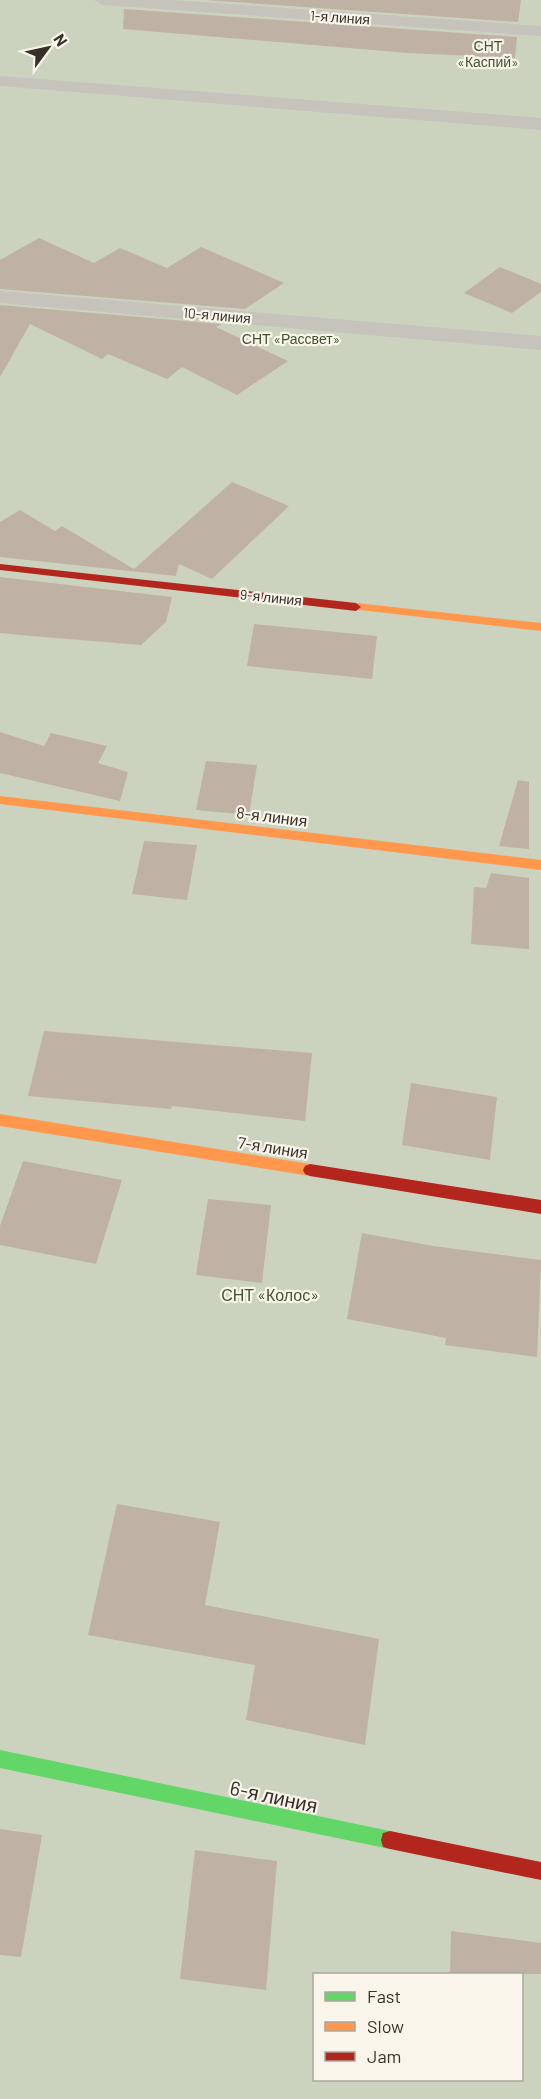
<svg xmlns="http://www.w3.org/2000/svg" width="541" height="2099" viewBox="0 0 541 2099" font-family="Barlow,sans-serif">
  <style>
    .green { fill: #cbd3be; fill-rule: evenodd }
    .building { fill: #c0b1a5 }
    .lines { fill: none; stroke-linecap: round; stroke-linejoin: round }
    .street { fill: #c6c2bc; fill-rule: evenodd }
    .fast { fill: #63d668; fill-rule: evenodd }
    .slow { fill: #ff974d; fill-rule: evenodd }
    .jam { fill: #b3261e; fill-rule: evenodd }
    .labels { text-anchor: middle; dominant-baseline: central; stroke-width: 4.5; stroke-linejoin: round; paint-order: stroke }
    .far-street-label { font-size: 14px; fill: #37302a; stroke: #f9f5eb }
    .far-park-label { font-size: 14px; fill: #41542f; stroke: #f9f5eb }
    .street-label { font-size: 16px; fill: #37302a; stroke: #f9f5eb }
    .park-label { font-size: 16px; fill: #41542f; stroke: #f9f5eb }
    .near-street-label { font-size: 20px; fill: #37302a; stroke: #f9f5eb }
  </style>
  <rect width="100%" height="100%" fill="#edeae3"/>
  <path class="green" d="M0,0H541V2099H0ZM314,1974H522V2080H314Z"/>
  <path class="building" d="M205,0H521L518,22Z
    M124,9L517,37L515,58L408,53L123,29Z
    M39,238L94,263L120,248L167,268L201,247L284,283L245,309L0,289V260Z
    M500,267L541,284V292L512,313L464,293Z
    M0,305L221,324L216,327L288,361L237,395L182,367L167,379L108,354L102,359L30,324L0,377Z
    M232,482L289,506L212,579L179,564L176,576L0,557V522L20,510L55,531L62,526L134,569Z
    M0,577L172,597L166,622L141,645L31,636L0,633Z
    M254,624L377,636L372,679L247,666Z
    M0,732L44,746L51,733L107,746L98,763L128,772L120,801L0,773Z
    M206,761L257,765L249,815L196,810Z
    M518,780L529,782V849L499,846Z
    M144,841L197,845L187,900L132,894Z
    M491,873L529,878V949L471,944L474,887L486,888Z
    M44,1031L312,1053L305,1121L172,1106L171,1109L28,1096Z
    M411,1083L497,1097L490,1160L402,1145Z
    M23,1161L122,1180L96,1264L0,1245V1226Z
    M208,1199L271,1205L262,1283L196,1275Z
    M362,1233L433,1246L541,1260L537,1357L445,1345L446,1338L347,1319Z
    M117,1504L220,1522L205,1605L379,1639L365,1745L246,1720L255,1665L88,1635Z
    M0,1829L42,1835L21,1957L0,1955Z
    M195,1850L277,1861L266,1990L180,1979Z
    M451,1931L541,1943V1974H450Z"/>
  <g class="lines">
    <path class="street" d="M94,0H173L541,26V36L102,5Z
      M0,76L541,118V130L0,86Z
      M0,291L541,336V350L0,303Z"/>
    <path class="fast" d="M0,1750L390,1831L397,1833L399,1840L397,1847L390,1849L0,1768Z"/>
    <path class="slow" d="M356,603L541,623V631L352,609L351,607Z
      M0,796L541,860V870L0,804Z
      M0,1114L310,1164L315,1166L317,1170L315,1174L310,1176L0,1126Z"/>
    <path class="jam" d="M0,564L356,603L361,607L356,611L0,570Z
      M310,1164L541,1200V1214L310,1176L305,1174L303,1170L305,1166Z
      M390,1831L541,1862V1880L390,1849L383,1847L381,1840L383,1833Z"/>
  </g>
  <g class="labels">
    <g class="far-street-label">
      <text transform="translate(340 17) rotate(4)">1-я линия</text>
      <text transform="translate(217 315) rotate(5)">10-я линия</text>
      <text transform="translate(271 597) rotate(6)">9-я линия</text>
    </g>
    <g class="far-park-label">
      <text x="488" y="45">СНТ<tspan x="488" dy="16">«Каспий»</tspan></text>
      <text x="291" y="338">СНТ «Рассвет»</text>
    </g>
    <g class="street-label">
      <text transform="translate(272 816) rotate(7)">8-я линия</text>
      <text transform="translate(273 1147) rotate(9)">7-я линия</text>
    </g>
    <g class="park-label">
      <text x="270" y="1294">СНТ «Колос»</text>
    </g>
    <g class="near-street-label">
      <text transform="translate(274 1796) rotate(12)">6-я линия</text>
    </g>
  </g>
  <rect x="313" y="1973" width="210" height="108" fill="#f9f5eb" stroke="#aba69e" stroke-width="1.5"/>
  <rect x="325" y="1992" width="30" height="9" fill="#63d668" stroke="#aba69e" stroke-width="1.5"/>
  <text x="367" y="2003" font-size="18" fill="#37302a">Fast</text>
  <rect x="325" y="2022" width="30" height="9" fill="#ff974d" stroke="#aba69e" stroke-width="1.5"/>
  <text x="367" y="2033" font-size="18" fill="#37302a">Slow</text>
  <rect x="325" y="2052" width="30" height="9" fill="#b3261e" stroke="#aba69e" stroke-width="1.5"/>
  <text x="367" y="2063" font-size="18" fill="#37302a">Jam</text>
  <g transform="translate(48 48) rotate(57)" stroke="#f9f5eb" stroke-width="4.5" paint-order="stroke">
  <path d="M0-4.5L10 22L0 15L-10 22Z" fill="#37302a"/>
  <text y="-9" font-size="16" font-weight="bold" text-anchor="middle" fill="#37302a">N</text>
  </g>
</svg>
